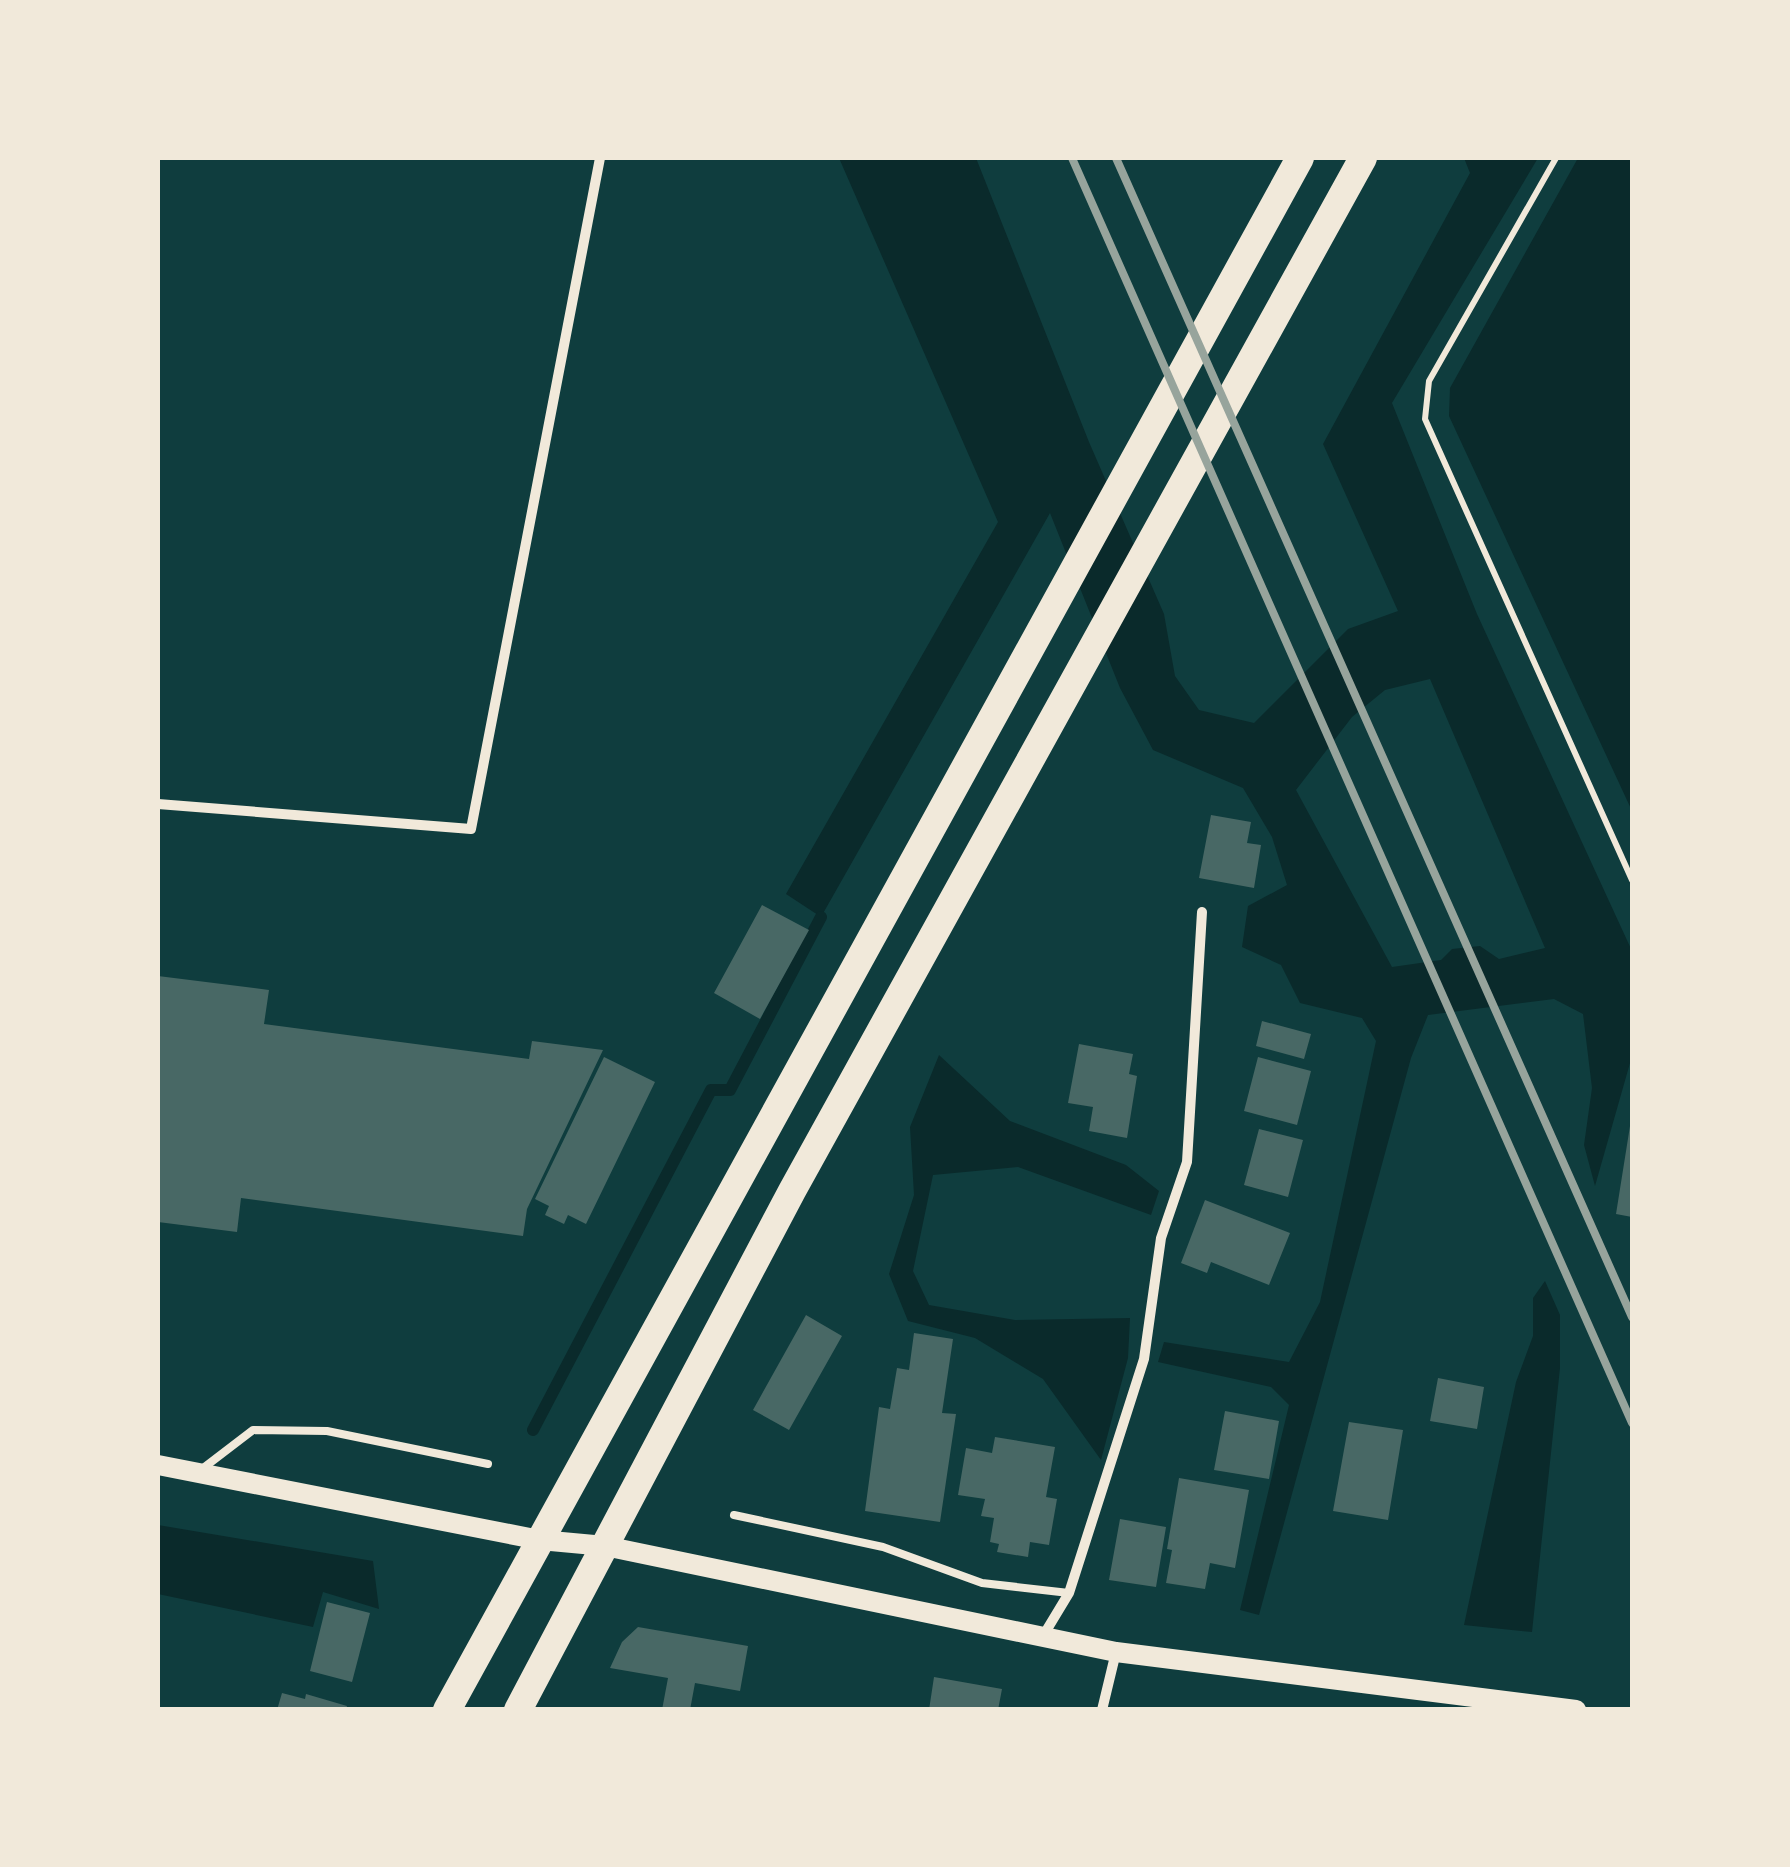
<svg xmlns="http://www.w3.org/2000/svg" width="1790" height="1867" viewBox="0 0 1790 1867" font-family="'Public Sans',sans-serif">
  <style>
    .water { fill: #0a2a2b; fill-rule: evenodd }
    .lines { fill: none; stroke-linecap: round; stroke-linejoin: round }
    .stream { stroke: #0a2a2b; stroke-width: 12 }
    .building { fill: #486865 }
    .path { stroke: #f1e9da; stroke-width: 6 }
    .service { stroke: #f1e9da; stroke-width: 8 }
    .minor { stroke: #f1e9da; stroke-width: 10 }
    .secondary { stroke: #f1e9da; stroke-width: 20 }
    .trunk { stroke: #f1e9da; stroke-width: 28 }
    .rail { stroke: #97a49c; stroke-width: 8 }
  </style>
  <rect width="100%" height="100%" fill="#0f3d3e"/>
  <path class="water" d="M839,158H976L1089,442L1164,614L1175,676L1199,710L1254,723L1348,629L1398,611L1323,444L1470,173L1464,158H1538L1392,403L1477,614L1632,951V1056L1595,1186L1584,1145L1592,1088L1583,1014L1554,999L1428,1015L1411,1058L1259,1615L1240,1610L1289,1405L1271,1387L1158,1362L1164,1342L1289,1362L1320,1302L1376,1041L1362,1018L1300,1003L1281,965L1242,947L1248,906L1287,885L1272,837L1243,788L1153,750L1120,688L1050,513L821,917L786,894L998,522ZM1430,679L1545,948L1499,959L1480,946L1452,949L1441,960L1392,967L1296,790L1352,717L1385,690Z
    M1578,158H1632V811L1449,416L1450,388Z
    M939,1055L1010,1121L1126,1165L1159,1191L1151,1215L1018,1167L933,1175L913,1271L929,1305L1015,1320L1130,1318L1128,1358L1101,1460L1043,1379L975,1338L908,1321L889,1274L914,1195L910,1127Z
    M1545,1281L1560,1315V1368L1532,1632L1464,1625L1516,1382L1533,1336V1298Z
    M158,1525L373,1561L379,1609L323,1592L313,1627L158,1594Z"/>
  <g class="lines">
    <path class="stream" d="M533,1430L711,1090H730L821,917"/>
  </g>
  <path class="building" d="M1211,815L1251,822L1247,843L1261,845L1254,888L1199,878Z
    M762,905L809,930L760,1019L714,993Z
    M158,976L269,990L264,1024L529,1059L532,1041L603,1050L527,1209L523,1236L241,1198L237,1232L158,1222Z
    M1262,1021L1311,1034L1304,1059L1256,1046Z
    M1079,1044L1133,1054L1129,1074L1137,1076L1127,1138L1089,1131L1093,1107L1068,1103Z
    M604,1057L655,1082L586,1224L568,1215L564,1224L545,1215L549,1206L535,1199Z
    M1258,1057L1311,1071L1297,1125L1244,1111Z
    M1630,1126H1632V1217L1616,1214Z
    M1259,1129L1303,1140L1288,1197L1244,1185Z
    M1205,1200L1290,1233L1269,1285L1211,1262L1207,1273L1181,1263Z
    M806,1315L842,1336L789,1430L753,1410Z
    M914,1333L953,1339L942,1413L956,1414L940,1522L865,1511L879,1407L890,1409L897,1368L909,1370Z
    M1438,1378L1484,1387L1477,1429L1430,1421Z
    M1225,1411L1279,1421L1269,1479L1214,1470Z
    M1349,1422L1403,1430L1388,1520L1333,1511Z
    M995,1437L1055,1447L1046,1497L1057,1499L1049,1545L1030,1542L1028,1557L997,1552L999,1544L990,1542L994,1518L981,1516L985,1499L958,1495L966,1448L992,1453Z
    M1179,1478L1249,1490L1235,1568L1210,1563L1205,1589L1166,1583L1172,1550L1167,1549Z
    M1120,1519L1166,1527L1156,1587L1109,1580Z
    M327,1602L370,1613L352,1682L310,1671Z
    M638,1627L748,1646L740,1691L695,1683L690,1710H662L668,1678L610,1668L622,1642Z
    M934,1677L1002,1689L998,1710H929Z
    M282,1693L305,1699L306,1694L347,1706L346,1710H277Z"/>
  <g class="lines">
    <path class="path" d="M1556,158L1429,381L1425,419L1632,880"/>
    <path class="service" d="M202,1469L253,1430L327,1431L488,1464
      M734,1515L883,1547L982,1583L1069,1593"/>
    <path class="minor" d="M158,804L471,829L600,158
      M1043,1636L1069,1593L1144,1359L1161,1238L1187,1162L1202,912
      M1102,1710L1116,1652"/>
    <path class="secondary" d="M158,1465L540,1540L605,1546L1116,1652L1576,1710"/>
    <path class="trunk" d="M447,1710L1300,158
      M518,1710L792,1191L1363,158"/>
    <path class="rail" d="M1072,158L1632,1423
      M1116,158L1632,1317"/>
  </g>
  <rect width="1790" height="1867" fill="none" stroke="#f1e9da" stroke-width="320"/>
</svg>
